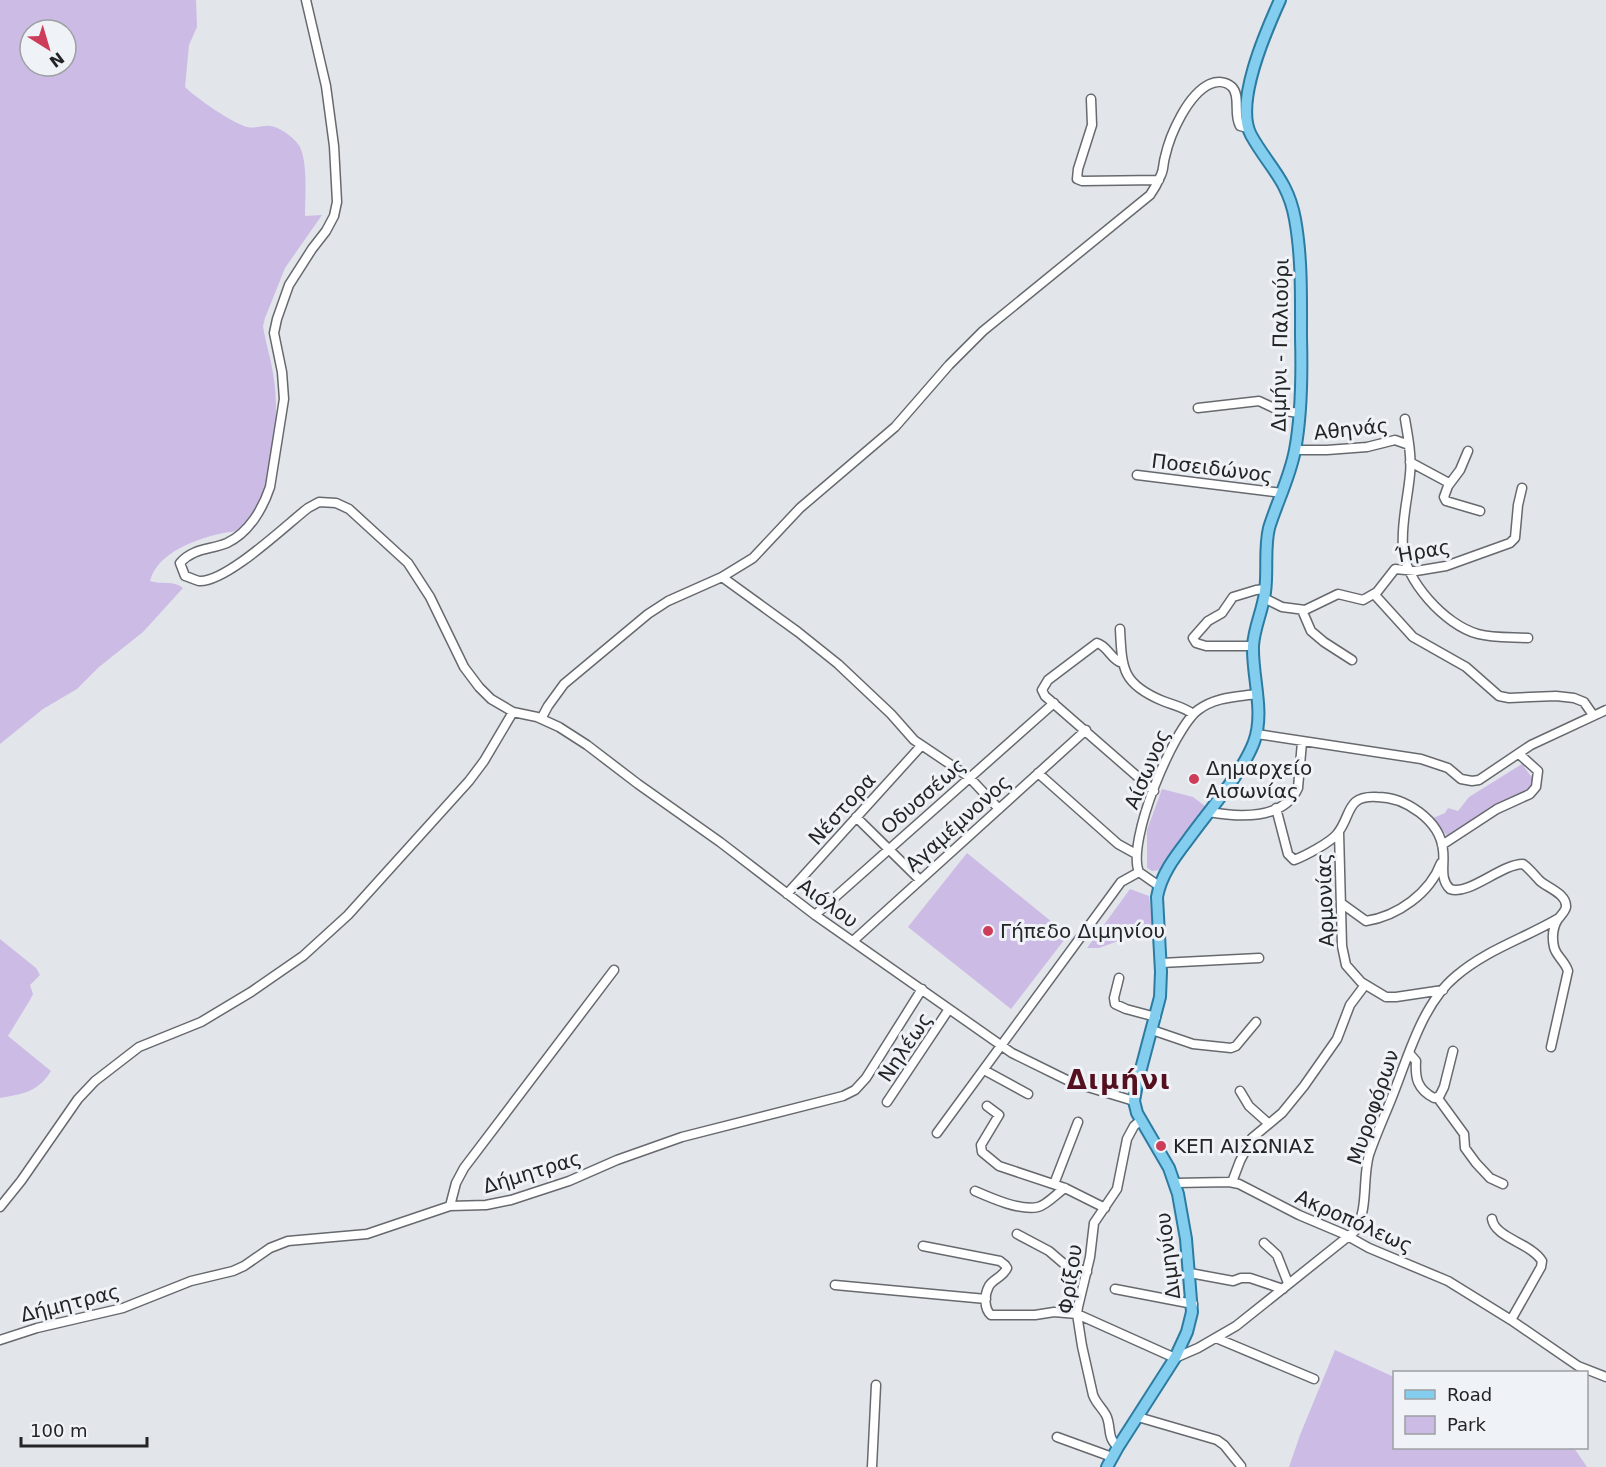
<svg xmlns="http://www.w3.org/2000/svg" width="1606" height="1467" viewBox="0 0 1606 1467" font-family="'DejaVu Sans',sans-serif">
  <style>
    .green { fill: #ccbce5; fill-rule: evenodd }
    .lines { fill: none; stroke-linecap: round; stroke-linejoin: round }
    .minor-casing { stroke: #66696d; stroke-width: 11 }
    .major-casing { stroke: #2c7ca1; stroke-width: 14 }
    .minor { stroke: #fff; stroke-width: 8 }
    .major { stroke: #83cdef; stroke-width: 10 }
    .poi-dot { fill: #cd3d59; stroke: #eff2f7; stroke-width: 2 }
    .labels { text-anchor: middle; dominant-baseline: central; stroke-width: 6; stroke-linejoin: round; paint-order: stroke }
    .street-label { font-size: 20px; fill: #232425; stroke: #eff2f7 }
    .poi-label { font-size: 20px; fill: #232425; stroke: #eff2f7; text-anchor: start }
    .district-label { font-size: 26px; font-weight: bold; letter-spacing: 1.5px; fill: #55101f; stroke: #eff2f7 }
  </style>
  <rect width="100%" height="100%" fill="#e2e5ea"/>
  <path class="green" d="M0,0H196L197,27L189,45L185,87C196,98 232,123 247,127C255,129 263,125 270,126C280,127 295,138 300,147C308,165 305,197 305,216L322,215L285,268L265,318L263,326C266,345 272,362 274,380C280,418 273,503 241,528C236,532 229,532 223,533C196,539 158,552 150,581C162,585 173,580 183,588L143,632L99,667L77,689L43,709L0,744ZM30,30H66V66H30Z
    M1522,764L1536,783L1532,791L1459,832L1447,836L1433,818L1445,813L1448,808L1458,811L1469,797Z
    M1162,789L1193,797L1205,806L1160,870L1152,871L1147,868V830Z
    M967,853L1068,935L1011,1009L908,927Z
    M1130,889L1149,896L1153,928L1099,948H1087Z
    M0,939L36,968L40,975L30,985L33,994L30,1000L8,1036L51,1071C38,1092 23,1094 0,1098Z
    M1335,1350L1394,1377V1448H1574L1587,1467H1289L1300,1435Z"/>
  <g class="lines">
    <g class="minor-casing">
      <path id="minor" d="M306,0L326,86L334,146L337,202L334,216L326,231L312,249L289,285L277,319L274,333L282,372L284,399L270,487C263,508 249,533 227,543C210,550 193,548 180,563L185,576C189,577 195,580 199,581C226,583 286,525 308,508L319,502L336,503L349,509L408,563L430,597L464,667L479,687L491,699L513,712L537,717L559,727L587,745L638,784L720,842L815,915L1012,1053L1071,1082L1134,1101
        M1091,99L1092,125L1078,169L1077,179L1082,181L1159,180
        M1198,408L1259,401L1278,410L1299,413
        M1405,419C1408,436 1412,457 1410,474C1408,498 1401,523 1403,547C1405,581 1445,625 1478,634C1493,638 1512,637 1528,638
        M1296,450H1327L1367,447L1395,440L1409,445
        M1468,451L1460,470L1448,486L1444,497L1446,501L1480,511
        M1410,462L1449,483
        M1137,475L1282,493
        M722,577L798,632L838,664L891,714L914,740L969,777L999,809
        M1374,594L1413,637L1466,667L1499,696L1509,698L1556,696L1574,698L1584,702L1593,715
        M1264,598L1282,607L1305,610L1338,594L1363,600L1377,592L1395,569L1416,571L1446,566L1510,543L1515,538L1518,505L1522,488
        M1302,610L1311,631L1324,642L1352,660
        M1120,629C1122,669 1122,684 1163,701C1173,705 1184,707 1193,714
        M1253,646H1206L1196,643L1193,638L1208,621L1222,613L1233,597L1256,590L1265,589
        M1122,663C1111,660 1108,646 1097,643L1048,680L1042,690L1045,696L1154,791
        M541,719L548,706L564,684L648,614L668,601L722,577L753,558L800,508L895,427L949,365L983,331L1150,195C1155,188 1158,182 1161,175C1164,169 1163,163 1165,157C1170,134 1188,94 1210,84C1217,81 1226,81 1232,87C1241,96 1233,115 1240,126L1248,128
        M1257,734L1421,759L1448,768L1461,779L1472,781L1479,780L1531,745L1606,710
        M1038,773L1118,844L1136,854
        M1276,808L1288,854L1294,860C1305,856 1331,842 1337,834C1352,816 1345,795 1377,797C1405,797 1440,820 1443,850C1445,865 1439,878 1450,889C1469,896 1501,864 1523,864C1530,869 1534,875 1540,881C1548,888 1567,894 1566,907C1565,912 1561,915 1558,919C1553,927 1552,938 1554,947C1556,956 1565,961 1568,971L1551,1047
        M1209,812C1238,817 1283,821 1298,788L1302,742
        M856,817L920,880
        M1339,832L1342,946L1346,965L1361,982L1386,997H1396L1443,990
        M1442,845L1497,809L1530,794L1536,787L1538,771L1519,754
        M1159,886L1139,872C1126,842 1173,729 1198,710C1215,697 1236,697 1256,694
        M787,894L921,746
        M1341,903L1366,921C1398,916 1430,893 1441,863
        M815,915L1054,703
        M853,941L1086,730
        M1161,963L1259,958
        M1119,978L1114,998L1115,1004L1126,1009L1156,1017
        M1152,1030L1193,1044L1231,1048L1236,1046L1256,1022
        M1409,1053L1416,1061C1415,1078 1417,1089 1434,1098L1439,1097L1444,1087L1453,1051
        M984,1070L1028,1094
        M1240,1091L1249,1106L1268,1123
        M1437,1097L1464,1134L1465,1148L1476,1163L1490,1178L1503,1184
        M887,1102L949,1009
        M987,1106L999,1115L981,1145L982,1152L999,1166L1065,1188L1105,1208
        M937,1133L1121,882L1139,872
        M1232,1182L1240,1161L1252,1138L1282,1113L1304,1086L1337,1039L1350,1005L1365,985
        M1175,1183L1229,1182L1239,1184L1299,1215L1344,1234L1369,1248L1448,1281L1511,1320L1578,1366L1606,1377
        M1054,1184L1078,1122
        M975,1191C991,1198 1020,1211 1038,1207C1047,1205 1057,1193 1065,1188
        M450,1206L456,1183L464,1168L614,970
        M0,1207L21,1181L78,1099L95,1081L139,1047L201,1022L251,992L303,956L348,915L469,781L484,761L513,712
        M1492,1219C1495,1238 1531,1243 1542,1261L1541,1267L1511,1320
        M1017,1234L1049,1251L1063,1263L1087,1272
        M1264,1243L1277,1255L1288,1283
        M923,1246L1000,1261L1005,1265L1007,1268C1003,1277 993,1279 989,1286C984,1295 984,1309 991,1315H1035L1054,1312L1077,1314L1175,1358L1198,1348L1236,1326L1355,1231C1369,1208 1362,1180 1369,1155C1376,1134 1386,1113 1394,1092C1409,1054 1423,1003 1456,976C1486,950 1525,938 1559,918
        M1190,1273L1233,1281L1241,1278H1250L1283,1289
        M835,1285L986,1299
        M1115,1289L1193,1304
        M1216,1338L1314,1379
        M0,1340L37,1328L123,1308L191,1281L233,1271L244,1266L270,1248L288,1241L367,1234L450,1206L486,1205L511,1200L569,1181L617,1160L682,1137L843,1096L855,1090L866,1078L922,989
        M1138,1417L1217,1440L1224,1445L1241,1466
        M1057,1437L1112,1457
        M1118,1447C1106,1437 1112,1427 1106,1415C1102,1408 1096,1403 1093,1395L1082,1346L1077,1314L1078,1307L1090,1257L1094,1223L1117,1189L1127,1139L1134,1126L1141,1120
        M872,1467L876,1385"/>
    </g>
    <g class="major-casing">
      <path id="major" d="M1107,1467L1118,1447L1175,1358L1187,1332L1192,1312L1186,1239L1178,1194L1169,1168L1137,1113L1134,1101L1137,1084L1160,997L1161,972L1157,897C1161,875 1174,858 1187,841C1207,813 1243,772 1254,742C1265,712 1252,677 1253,646C1254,627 1263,610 1265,592C1268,571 1264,549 1269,528C1277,502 1290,477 1295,450C1302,413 1302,374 1301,337C1301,297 1302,258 1295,219C1288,180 1268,166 1251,135C1234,103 1266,31 1280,0"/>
    </g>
    <use href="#minor" class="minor"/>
    <use href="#major" class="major"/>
  </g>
  <g class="poi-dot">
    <circle cx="1194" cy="779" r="6"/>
    <circle cx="988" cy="931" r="6"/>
    <circle cx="1161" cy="1146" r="6"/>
  </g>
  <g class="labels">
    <g class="street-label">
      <text transform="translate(1280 345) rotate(-89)">Διμήνι - Παλιούρι</text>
      <text transform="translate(1351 429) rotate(-6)">Αθηνάς</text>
      <text transform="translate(1212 468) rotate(7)">Ποσειδώνος</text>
      <text transform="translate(1423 551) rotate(-10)">Ήρας</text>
      <text transform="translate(1147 769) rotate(-67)">Αίσωνος</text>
      <text transform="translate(923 796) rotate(-41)">Οδυσσέως</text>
      <text transform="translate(842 809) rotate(-48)">Νέστορα</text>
      <text transform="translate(958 823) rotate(-42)">Αγαμέμνονος</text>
      <text transform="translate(1325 900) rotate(-92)">Αρμονίας</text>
      <text transform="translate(828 903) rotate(36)">Αιόλου</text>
      <text transform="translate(905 1047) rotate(-56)">Νηλέως</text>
      <text transform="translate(1373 1107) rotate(-71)">Μυροφόρων</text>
      <text transform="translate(532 1172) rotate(-17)">Δήμητρας</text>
      <text transform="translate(1354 1221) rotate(24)">Ακροπόλεως</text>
      <text transform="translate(1168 1256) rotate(-97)">Διμηνίου</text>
      <text transform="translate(1070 1279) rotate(-82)">Φρίξου</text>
      <text transform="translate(70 1303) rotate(-14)">Δήμητρας</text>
    </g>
    <g class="poi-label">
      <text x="1206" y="768">Δημαρχείο<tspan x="1206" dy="23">Αισωνίας</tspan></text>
      <text x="1000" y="931">Γήπεδο Διμηνίου</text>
      <text x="1173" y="1146">ΚΕΠ ΑΙΣΩΝΙΑΣ</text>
    </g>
    <g class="district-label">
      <text x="1119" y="1080">Διμήνι</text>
    </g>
  </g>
  <rect x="1393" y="1371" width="195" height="78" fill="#eff2f7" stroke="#9da0a3" stroke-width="1.5"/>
  <rect x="1405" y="1390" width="30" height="9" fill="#83cdef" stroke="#9da0a3" stroke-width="1.5"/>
  <text x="1447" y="1401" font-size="18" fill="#232425">Road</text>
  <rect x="1405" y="1416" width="30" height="18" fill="#ccbce5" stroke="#9da0a3" stroke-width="1.5"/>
  <text x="1447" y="1431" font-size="18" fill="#232425">Park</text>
  <g transform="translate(48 48) rotate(143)"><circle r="28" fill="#eff2f7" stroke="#9da0a3" stroke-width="1.5"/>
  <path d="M0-4.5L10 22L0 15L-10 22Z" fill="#cd3d59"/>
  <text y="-9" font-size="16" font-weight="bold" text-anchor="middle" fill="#232425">N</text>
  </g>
  <path d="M21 1437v9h126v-9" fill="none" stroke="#232425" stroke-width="3"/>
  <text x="30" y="1437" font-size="18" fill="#232425" stroke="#eff2f7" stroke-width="4.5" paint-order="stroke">100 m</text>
</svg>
